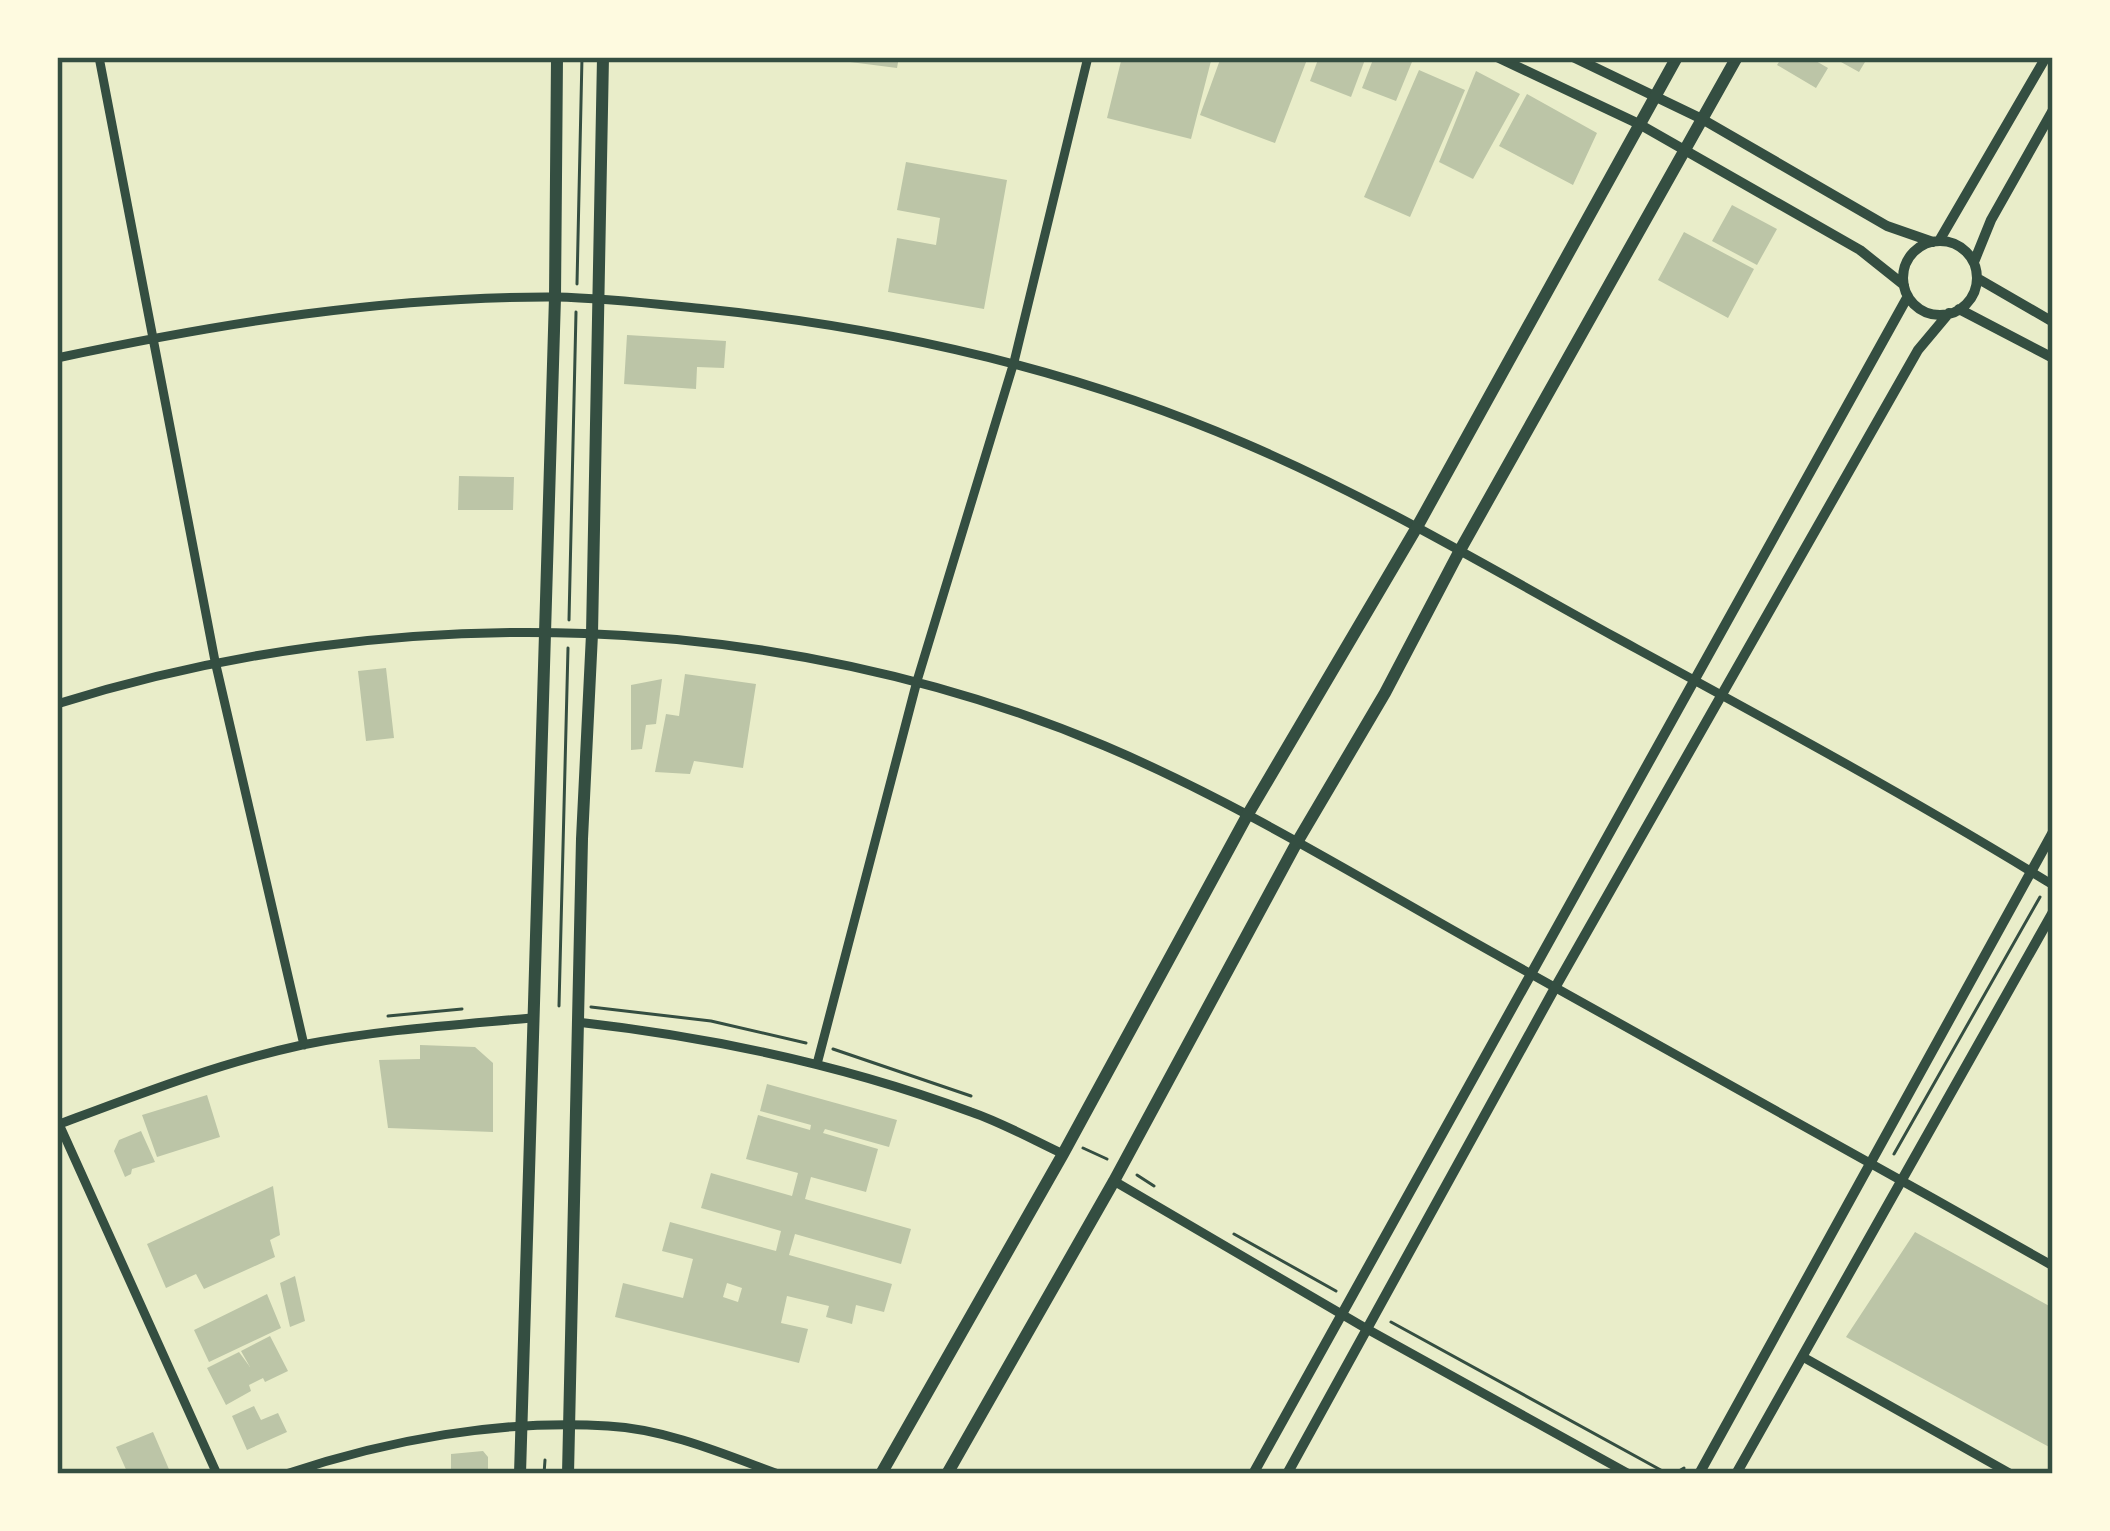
<svg xmlns="http://www.w3.org/2000/svg" width="2110" height="1531" viewBox="0 0 2110 1531" font-family="'PT Serif',serif">
  <style>
    .building { fill: #bcc5a7; fill-rule: evenodd }
    .lines { fill: none; stroke-linecap: round; stroke-linejoin: round }
    .path { stroke: #344e41; stroke-width: 3 }
    .tertiary { stroke: #344e41; stroke-width: 9 }
    .secondary { stroke: #344e41; stroke-width: 10 }
    .primary { stroke: #344e41; stroke-width: 12 }
    .neatline { fill: none; stroke: #344e41; stroke-width: 4.5 }
  </style>
  <rect width="100%" height="100%" fill="#e9edc9"/>
  <path class="building" d="M851,57H899L897,68L850,62Z
    M1122,57H1212L1191,139L1107,118Z
    M1221,57H1308L1275,143L1200,115Z
    M1319,57H1366L1351,97L1310,81Z
    M1374,57H1414L1396,101L1362,88Z
    M1782,57H1809L1828,68L1816,88L1777,65Z
    M1832,57H1868L1859,72Z
    M1419,70L1465,90L1410,217L1364,197Z
    M1476,71L1520,94L1473,179L1439,162Z
    M1527,94L1597,133L1573,185L1499,146Z
    M906,162L1007,180L984,309L888,292L897,238L936,245L940,218L897,210Z
    M1732,205L1777,229L1757,265L1712,241Z
    M1684,232L1754,269L1728,318L1658,280Z
    M627,335L726,341L724,368L697,367L696,389L624,384Z
    M459,476L514,477L513,510H458Z
    M386,668L394,738L366,741L358,671Z
    M685,674L756,684L743,768L694,761L690,774L655,772L666,714L679,716Z
    M662,679L656,724L646,725L642,749L631,750V685Z
    M420,1045L475,1047L493,1063V1132L388,1128L379,1060L420,1059Z
    M767,1084L897,1120L889,1147L825,1129L823,1133L878,1149L866,1192L811,1177L805,1199L911,1229L901,1264L795,1234L789,1255L892,1284L884,1312L856,1305L852,1324L826,1317L829,1306L787,1296L781,1323L808,1329L799,1363L615,1317L623,1283L683,1298L693,1259L662,1251L670,1222L776,1251L781,1231L701,1208L711,1173L792,1196L798,1173L746,1159L758,1115L810,1130L811,1125L760,1111ZM727,1283L742,1288L738,1302L723,1297Z
    M207,1095L220,1137L157,1157L142,1115Z
    M141,1131L155,1162L132,1169L131,1174L125,1177L114,1151L119,1140Z
    M273,1186L280,1235L270,1240L275,1257L204,1289L196,1274L166,1288L147,1244Z
    M1915,1232L2053,1308V1449L1846,1337Z
    M295,1276L305,1321L290,1327L280,1283Z
    M267,1294L281,1328L209,1362L194,1330Z
    M270,1336L288,1371L265,1382L263,1378L249,1385L251,1391L226,1405L207,1368L239,1352L250,1367L241,1351Z
    M254,1406L261,1420L278,1413L287,1432L247,1450L232,1416Z
    M153,1432L171,1474H128L116,1447Z
    M483,1451L488,1457V1474H451V1454Z"/>
  <g class="lines">
    <path class="path" d="M577,284L582,57
      M569,620L576,312
      M559,1006L568,648
      M591,1007L711,1021L806,1043
      M388,1016L462,1009
      M833,1049L971,1096
      M1083,1148L1107,1159
      M1894,1154L2040,897
      M1137,1175L1154,1186
      M1234,1234L1336,1291
      M1391,1322L1668,1474
      M544,1474L545,1460
      M1674,1474L1684,1468"/>
    <path class="tertiary" d="M99,57L215,661L304,1045
      M57,358C221,323 388,296 556,297C606,298 656,304 706,309C891,328 1073,369 1244,443C1373,498 1493,570 1615,637C1762,717 1910,797 2053,885
      M57,704C394,598 778,608 1105,746C1244,805 1374,887 1506,960C1688,1061 1871,1163 2053,1266
      M577,1022C711,1037 844,1065 971,1112C1003,1123 1033,1140 1063,1154
      M817,1064L917,681L1014,362L1088,57
      M59,1124L217,1474
      M57,1125C137,1095 219,1063 302,1045C378,1030 455,1025 531,1018
      M1114,1181L1367,1329L1629,1474
      M1803,1357L2011,1474
      M286,1474C387,1440 501,1419 608,1426C666,1429 724,1454 778,1474"/>
    <path class="secondary" d="M1497,57L1639,124L1860,250L1904,285
      M1573,57L1702,119L1887,226L1933,242
      M1939,241L2046,57
      M1903 278a37 37 0 1 1 74 0a37 37 0 1 1-74 0Z
      M1974,262L1991,220L2053,110
      M1977,278L2053,322
      M1959,309L2053,358
      M1253,1474L1908,296
      M1287,1474L1556,986L1918,350L1949,313
      M1699,1474L2053,832
      M1736,1474L2053,912"/>
    <path class="primary" d="M520,1474L555,297L557,57
      M568,1474L582,839L592,634L603,57
      M881,1474L1063,1154L1248,814L1417,527L1677,57
      M947,1474L1114,1181L1296,844L1385,693L1459,552L1737,57"/>
  </g>
  <rect width="2110" height="1531" fill="none" stroke="#fefae0" stroke-width="120"/>
  <rect x="60" y="60" width="1990" height="1411" class="neatline"/>
</svg>
